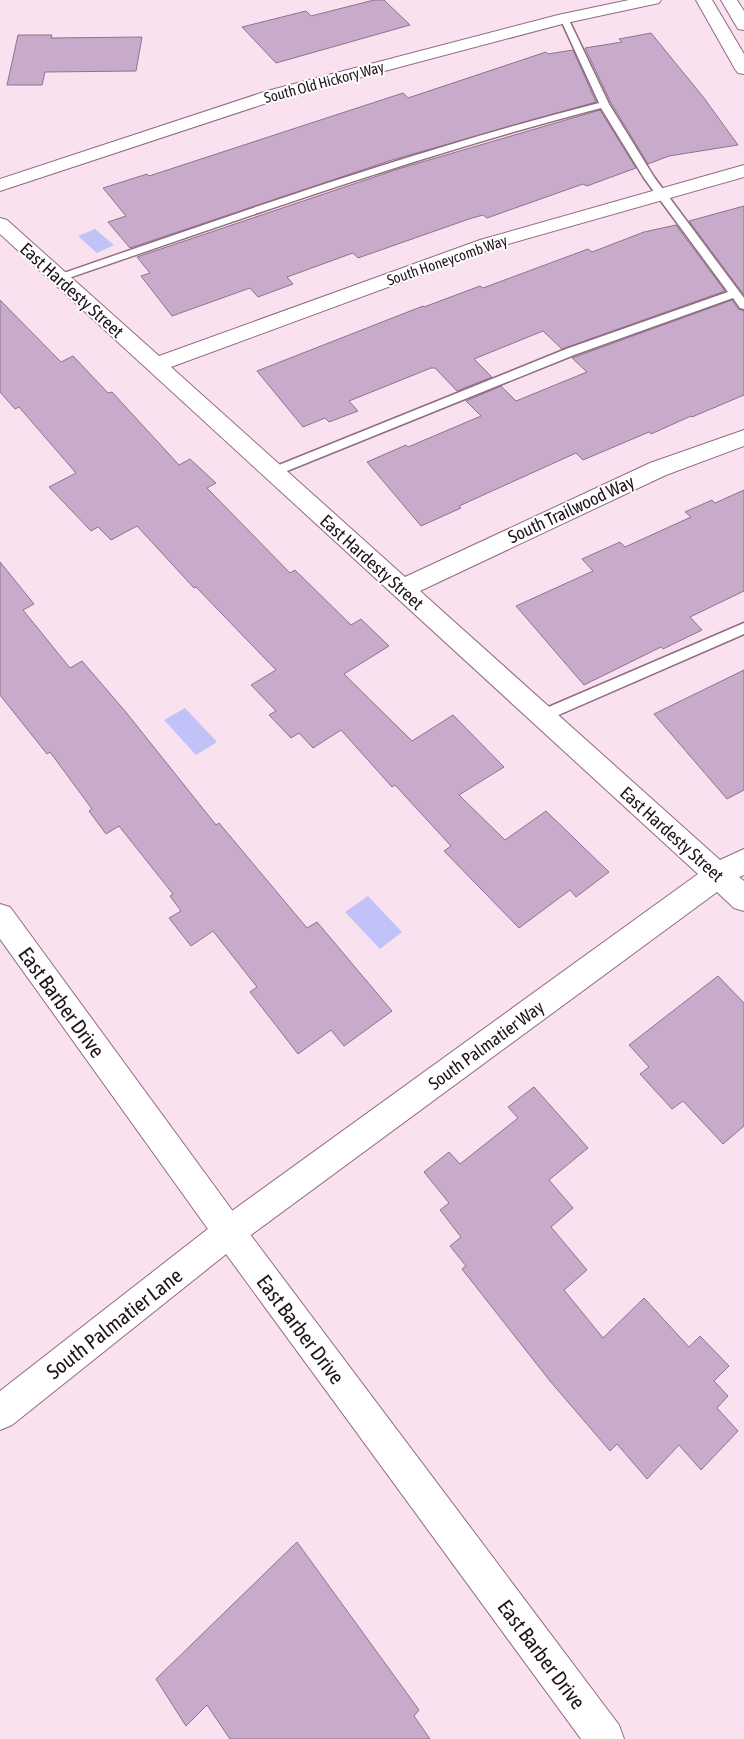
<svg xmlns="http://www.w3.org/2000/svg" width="744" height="1739" viewBox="0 0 744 1739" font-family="'Asap Condensed',sans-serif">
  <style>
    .water { fill: #c1c2f8 }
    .building { fill: #c8abca; stroke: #8d738f }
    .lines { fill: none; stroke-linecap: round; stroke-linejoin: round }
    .lane-casing { stroke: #906c81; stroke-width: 3 }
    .street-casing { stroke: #906c81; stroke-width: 2 }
    .secondary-casing { stroke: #906c81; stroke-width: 2 }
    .lane { fill: #fff; fill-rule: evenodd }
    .street { fill: #fff; fill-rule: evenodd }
    .secondary { fill: #fff; fill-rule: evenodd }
    .labels { text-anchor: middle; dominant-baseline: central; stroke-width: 4; stroke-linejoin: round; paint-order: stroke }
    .far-street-label { font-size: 15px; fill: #21131b; stroke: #fff }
    .street-label { font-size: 18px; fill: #21131b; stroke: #fff }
    .near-street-label { font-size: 21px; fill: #21131b; stroke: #fff }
  </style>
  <rect width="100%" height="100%" fill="#fae1ef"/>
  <path class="water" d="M95,229L114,245L97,253L78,236Z
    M185,708L217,742L196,755L164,720Z
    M368,896L402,932L380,949L345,912Z"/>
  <path class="building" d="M374,0H384L410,25L276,63L242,27L306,11L311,16Z
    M651,33L704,98L738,145L669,156L648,164L611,103L585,48L622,42L619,39Z
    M18,35H52L51,38L142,37L136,71L45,72L42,85H7Z
    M573,50L596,102L392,160L130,248L108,222L126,216L103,188L147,174L149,176L403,93L408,98L546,52L548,54Z
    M600,110L636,168L587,186L583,184L487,218L483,215L469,219L358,258L353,253L287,277L293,284L258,297L250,288L172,316L141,276L150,273L137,257L398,169Z
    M744,206V295L689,221Z
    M676,225L725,291L562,349L543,331L474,359L492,377L457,391L435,368H431L349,401L358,411L329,422L325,418L303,427L257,371L423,306L424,307L480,286L483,288L588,249L592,252L644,232Z
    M0,300L61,362L73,356L108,393L112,392L179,465L190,459L216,483L207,488L290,573L295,570L351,625L361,619L389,646L344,674L412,741L453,715L504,767L459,795L505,840L546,811L609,872L576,897L570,890L519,928L444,851L451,846L395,785L392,787L341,730L313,748L299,733L291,738L269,715L276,711L251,685L276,670L196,587L194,588L137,526L111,540L98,527L91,531L49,487L76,473L19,407L15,409L0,392Z
    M732,300L738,309L744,311V395L692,417L691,416L651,434L649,432L583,460L576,453L459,506L461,508L421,526L367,462L406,445L408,447L481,416L466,401L501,386L516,401L587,372L572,358Z
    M744,490V591L690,617L702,630L663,649L661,647L584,685L516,606L593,571L582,559L620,542L625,547L691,517L685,512L712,500L715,503Z
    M0,562L34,604L23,610L70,668L82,661L125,711L216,825L219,823L307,928L317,922L392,1011L344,1046L331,1030L298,1054L250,992L257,987L213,931L191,946L169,918L181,911L170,896L173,894L119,826L106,834L89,811L92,809L50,752L47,754L0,695Z
    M744,670V790L727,799L654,714Z
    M718,976L744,1003V1126L723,1144L683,1101L672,1109L640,1074L649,1067L629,1045Z
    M534,1087L588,1148L549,1180L573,1208L551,1227L587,1270L564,1290L603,1338L644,1298L689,1347L700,1336L729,1366L714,1381L728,1396L717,1408L738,1431L701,1470L679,1445L647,1479L617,1444L610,1451L550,1381L462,1269L466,1266L450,1246L461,1237L440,1210L449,1203L424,1172L449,1152L460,1164L518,1118L508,1107Z
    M297,1542L419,1710L414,1716L430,1739H230L207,1705L186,1726L156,1679Z"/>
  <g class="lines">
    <g class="lane-casing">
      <path id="lane" d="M564,15L568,18L609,104L654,177L744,298V309L740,308L733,298L574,355L277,475H269L267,472L269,469L566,349L728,292L644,178L601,108C419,155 241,219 63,280L59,281L54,278L55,276C235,214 414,150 599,103L560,18Z
        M744,623V634L547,720L542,722L537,720L535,716L537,712Z"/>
    </g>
    <g class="street-casing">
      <path id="street" d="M629,0H661L659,3L566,23L279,99L0,191V179L267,91L558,15Z
        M696,0H712L744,54V74L738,73L735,69Z
        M721,0H737L744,11V30L738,29Z
        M744,165V177L494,248L171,367L405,577L650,463L744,430V446L666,475L420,591L720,860L744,849V875L739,877L744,881V911L734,908L717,892L240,1243L12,1425L0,1430V1391L218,1221L698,874L0,234V218L7,220L159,356L480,240Z"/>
    </g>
    <g class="secondary-casing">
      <path id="secondary" d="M0,904L10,907L240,1221L619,1725L624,1739H581L218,1243L0,939Z"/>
    </g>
    <use href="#lane" class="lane"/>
    <use href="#street" class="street"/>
    <use href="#secondary" class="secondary"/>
  </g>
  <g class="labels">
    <g class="far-street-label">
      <text transform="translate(324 82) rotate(-15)">South Old Hickory Way</text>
      <text transform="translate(447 260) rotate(-19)">South Honeycomb Way</text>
    </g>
    <g class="street-label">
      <text transform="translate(72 290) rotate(42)">East Hardesty Street</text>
      <text transform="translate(571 509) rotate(-25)">South Trailwood Way</text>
      <text transform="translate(372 562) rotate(42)">East Hardesty Street</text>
      <text transform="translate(672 834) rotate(42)">East Hardesty Street</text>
      <text transform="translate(486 1045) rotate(-36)">South Palmatier Way</text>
    </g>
    <g class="near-street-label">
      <text transform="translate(62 1002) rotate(54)">East Barber Drive</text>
      <text transform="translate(114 1323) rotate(-38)">South Palmatier Lane</text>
      <text transform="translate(301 1329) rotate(53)">East Barber Drive</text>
      <text transform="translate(542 1654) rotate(53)">East Barber Drive</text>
    </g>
  </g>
</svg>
